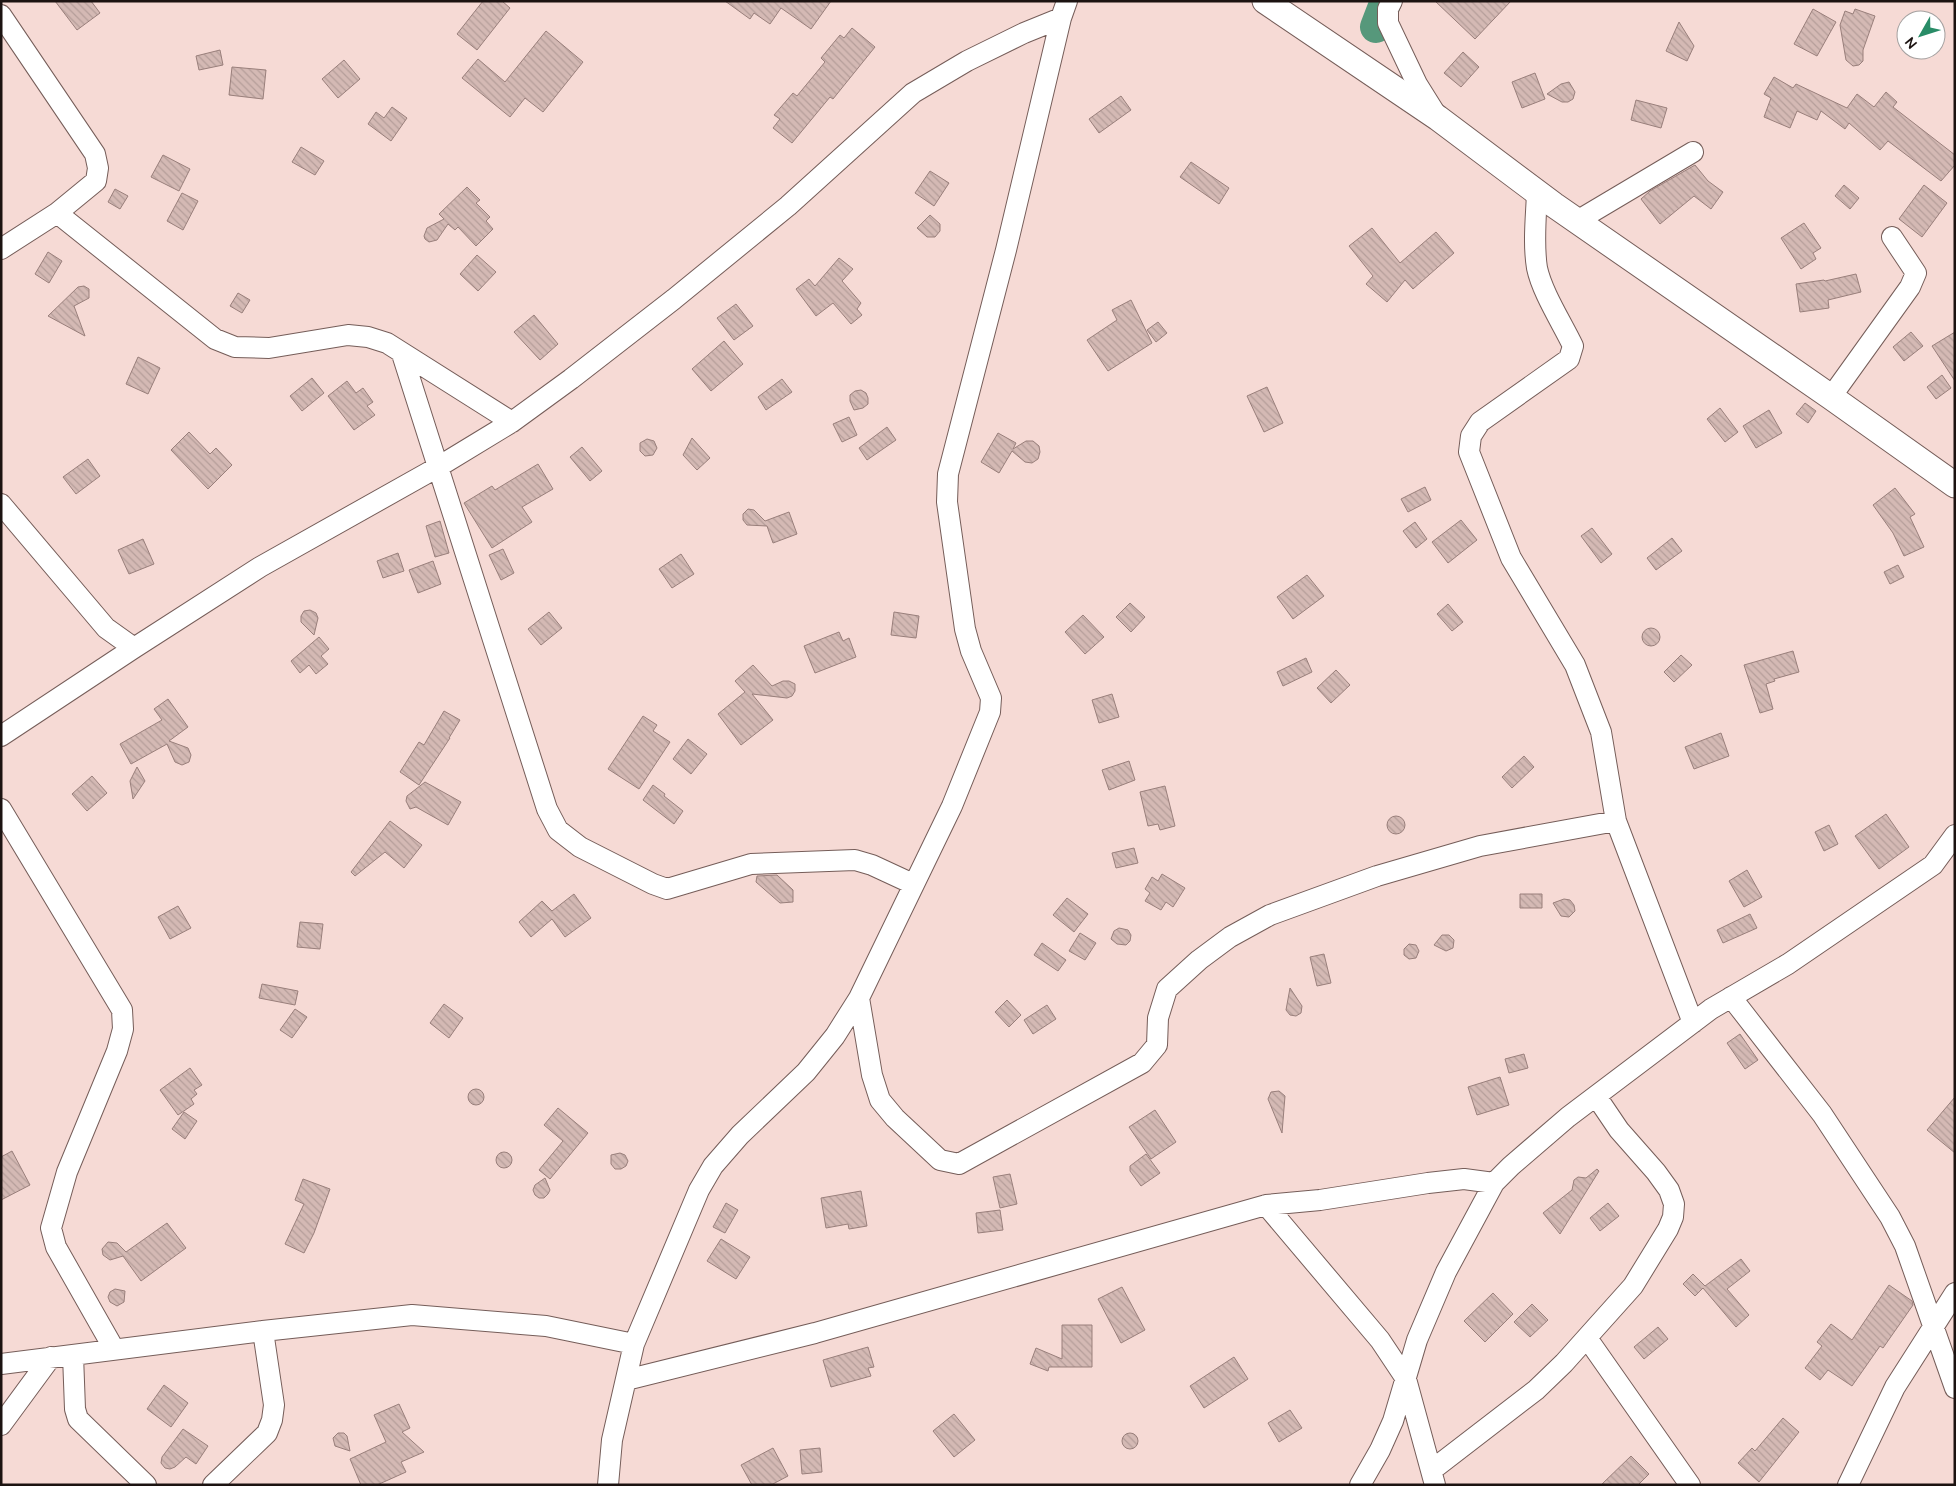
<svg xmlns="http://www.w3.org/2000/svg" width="1956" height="1486" viewBox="0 0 1956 1486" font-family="Ubuntu,sans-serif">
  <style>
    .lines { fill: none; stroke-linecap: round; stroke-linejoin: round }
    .river { stroke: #56987b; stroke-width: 32 }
    .building { fill: url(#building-back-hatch); stroke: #997f7b }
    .minor-casing { stroke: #755d59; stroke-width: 22 }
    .tertiary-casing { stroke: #755d59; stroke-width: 27 }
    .minor { stroke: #fff; stroke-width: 20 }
    .tertiary { stroke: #fff; stroke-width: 25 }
  </style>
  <defs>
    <pattern id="building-back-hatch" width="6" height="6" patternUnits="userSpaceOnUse" patternTransform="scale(1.25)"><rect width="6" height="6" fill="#d4b9b4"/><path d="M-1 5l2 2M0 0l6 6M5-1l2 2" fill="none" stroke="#b59e9a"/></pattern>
  </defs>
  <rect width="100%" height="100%" fill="#f6dad5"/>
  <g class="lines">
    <path class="river" d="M1376,27L1386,1"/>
  </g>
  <path class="building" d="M55,1H91L100,13L77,30Z
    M483,1H502L510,8L477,50L457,34Z
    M725,1H831L811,29L781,8L770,24L754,13L750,19Z
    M1435,1H1511L1475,39Z
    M1813,9L1836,22L1817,56L1794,44Z
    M1855,9L1875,16L1863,50V61L1859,65L1853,66L1846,60L1840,25L1845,11L1853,14Z
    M1679,22L1694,46L1687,61L1666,51Z
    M852,28L875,47L833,99L830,97L792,143L773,128L780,119L774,115L793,93L797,96L825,62L821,58L840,35L844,38Z
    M546,31L583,62L543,112L525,98L510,117L462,78L478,59L505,82Z
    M220,50L223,65L199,70L196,56Z
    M1463,52L1479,67L1461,87L1444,73Z
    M344,60L360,79L338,98L322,79Z
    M232,67L266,70L263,99L229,95Z
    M1535,73L1545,99L1522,108L1512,82Z
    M1774,77L1793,88L1796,84L1847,108L1857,94L1874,107L1886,92L1897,102L1893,107L1955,155V165L1941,181L1888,141L1880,150L1849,123L1845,129L1821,111L1817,120L1797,111L1790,128L1764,117L1771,98L1764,94Z
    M1569,82L1575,92L1573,99L1568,102H1562L1547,94L1561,84Z
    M1121,96L1131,110L1099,133L1089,119Z
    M1636,100L1667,108L1661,128L1631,120Z
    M392,107L407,118L391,141L368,124L376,112L384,118Z
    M301,147L324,161L315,175L292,162Z
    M163,155L190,169L179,191L151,177Z
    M1191,162L1229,188L1219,204L1180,177Z
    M1695,165L1708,181L1723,192L1711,209L1694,196L1660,224L1641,199L1650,191Z
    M930,171L949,183L934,206L915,193Z
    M1844,185L1859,198L1850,209L1835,196Z
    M1924,185L1947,203L1922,237L1899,219Z
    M467,187L480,200L476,203L490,217L486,221L493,229L476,246L458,227L455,230L448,224L437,240L429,242L425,239L424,236L427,228L444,219L439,214Z
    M115,189L128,196L120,209L108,202Z
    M182,193L198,201L183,230L167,221Z
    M930,215L940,224V231L935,237H927L917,228Z
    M1804,223L1821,248L1813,253L1816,259L1801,269L1781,238Z
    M1372,228L1400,263L1436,232L1454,253L1413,289L1405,280L1387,302L1366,284L1373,276L1349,246Z
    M48,252L62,261L49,283L35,274Z
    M477,255L496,272L478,291L460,274Z
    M839,258L853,269L842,281L861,303L857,309L862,315L851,324L833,303L816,316L796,289L809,279L815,286Z
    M1856,274L1861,292L1828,300L1829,308L1800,312L1796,284L1824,280L1825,281Z
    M84,286L89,289V298L74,306L85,336L48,316L78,287Z
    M238,293L250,300L242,313L230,306Z
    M1131,300L1152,343L1108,371L1087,340L1117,320L1112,310Z
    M736,304L753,326L734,340L717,318Z
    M534,315L558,344L540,360L514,332Z
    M1158,322L1167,333L1156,342L1147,330Z
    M1911,332L1923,346L1904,361L1893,347Z
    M1955,332V381L1932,346Z
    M724,341L743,364L711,391L692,369Z
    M138,357L160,368L148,394L126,384Z
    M1942,375L1951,388L1936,399L1927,387Z
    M312,378L324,393L302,411L290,396Z
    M782,379L792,392L766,410L758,397Z
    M347,381L356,393L363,388L373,402L367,406L375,415L354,430L328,396Z
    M1267,387L1283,423L1264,432L1247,396Z
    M861,390L866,393L868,398V404L863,408L854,410L850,401V395L855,391Z
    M1805,403L1816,411L1808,423L1796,414Z
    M1720,408L1738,432L1725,442L1707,419Z
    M1769,410L1782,433L1756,448L1743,426Z
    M849,417L857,435L842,442L833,424Z
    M887,427L896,440L867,460L859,448Z
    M189,432L210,454L216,448L232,465L208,489L171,450Z
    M998,433L1016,443L1013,449L1026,441H1033L1039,446L1040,452L1038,459L1032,463L1025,462L1012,451L999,473L981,462Z
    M692,438L710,458L697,470L683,455Z
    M647,439L654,441L657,448L653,455L645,456L640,451V443Z
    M582,447L602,471L590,481L570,457Z
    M88,459L100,476L76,494L63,477Z
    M538,464L553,489L522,507L532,522L492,548L464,503L492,486L495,490Z
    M1425,487L1431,500L1408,512L1401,499Z
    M1895,488L1915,514L1910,517L1924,547L1904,556L1893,533L1873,505Z
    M748,509L754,510L765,521L789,512L797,534L773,543L767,526L747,525L743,520V514Z
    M1461,520L1477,540L1448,563L1432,542Z
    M440,521L449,553L435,557L426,526Z
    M1415,522L1427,539L1416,548L1403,531Z
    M1592,528L1612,554L1601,563L1581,536Z
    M1672,538L1682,551L1656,570L1647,558Z
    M143,539L154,564L129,574L118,550Z
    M503,549L514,573L501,580L489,555Z
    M398,553L404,571L383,578L377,561Z
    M681,554L694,574L672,588L659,569Z
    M433,561L441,584L418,593L409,570Z
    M1898,565L1904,577L1890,584L1884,572Z
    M1307,575L1324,596L1293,619L1277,597Z
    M1130,603L1145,617L1131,632L1116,617Z
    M1448,604L1463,622L1452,631L1437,614Z
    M310,610L316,613L318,618L314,635L301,622V616L304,611Z
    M549,612L562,628L541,645L528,629Z
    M894,612L919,616L916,638L891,635Z
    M1083,615L1104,637L1085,654L1065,632Z
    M1642 637a9 9 0 1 1 18 0a9 9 0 1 1-18 0Z
    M839,632L843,641L849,638L856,657L815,673L804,646Z
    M319,637L329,649L321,656L328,664L316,674L309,665L300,673L291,661Z
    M1793,651L1799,672L1774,679L1775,681L1766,684L1773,709L1760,713L1744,665Z
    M1681,655L1692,665L1674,682L1664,672Z
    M1306,658L1312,672L1283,686L1277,672Z
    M753,665L772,686L783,681H789L795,684V691L792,696L787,698L752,694L773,720L741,745L718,714L745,692L735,681Z
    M1336,670L1350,685L1331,703L1317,688Z
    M1112,694L1119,717L1099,723L1092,700Z
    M168,699L188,727L169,741L188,748L191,755L189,762L182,765L175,762L167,744L131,764L120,744L162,720L154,709Z
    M444,711L460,720L449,738H450L419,785L400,772L419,742L424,745Z
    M643,716L657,725L653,731L670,742L639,789L608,769Z
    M1721,733L1729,756L1694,769L1685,747Z
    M688,739L707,754L691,774L673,759Z
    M1524,756L1534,767L1512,788L1502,777Z
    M1129,761L1135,780L1109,790L1102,770Z
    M137,767L145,781L133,799L130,781Z
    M92,776L107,793L87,811L72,794Z
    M425,782L461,802L448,825L416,807L410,809L406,801L407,796Z
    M653,785L665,794L664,796L683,811L674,824L643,800Z
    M1165,786L1175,826L1160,830L1158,824L1148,826L1140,792Z
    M1886,814L1909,847L1879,869L1855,836Z
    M1387 825a9 9 0 1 1 18 0a9 9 0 1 1-18 0Z
    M390,821L422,845L404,868L385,852L355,876L351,872Z
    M1829,825L1838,844L1824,851L1815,832Z
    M1134,848L1138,863L1116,868L1112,853Z
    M1747,870L1762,897L1744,907L1729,881Z
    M1162,874L1185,888L1173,907L1166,902L1161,910L1145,901L1150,893L1145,889L1152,877L1158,881Z
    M777,875L793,890V902L780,903L756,882L757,876Z
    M574,894L591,918L565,937L552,919L531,937L519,922L542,901L552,911Z
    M1520,894H1542V908H1520Z
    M1067,898L1088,914L1074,932L1053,915Z
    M1564,899L1570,900L1574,905L1575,911L1569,917L1561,916L1553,903Z
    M178,906L191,928L170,939L158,917Z
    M1750,914L1757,928L1723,943L1717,930Z
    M300,922L323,924L320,949L297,947Z
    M1119,928L1128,930L1131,935L1130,941L1126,945L1117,944L1111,939L1114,931Z
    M1080,933L1096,943L1085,960L1069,951Z
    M1442,935H1449L1454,940L1453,948L1446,951L1434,945Z
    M1042,943L1066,960L1058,971L1034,955Z
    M1409,944L1416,945L1419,951L1416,958L1409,959L1404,955V949Z
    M1324,954L1331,983L1317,986L1310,957Z
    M262,984L298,991L295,1005L259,998Z
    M1290,988L1302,1006L1301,1013L1296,1016L1290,1015L1286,1010Z
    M1007,1000L1021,1015L1009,1027L995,1012Z
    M444,1004L463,1018L449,1038L430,1023Z
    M1047,1005L1056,1019L1033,1034L1024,1020Z
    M295,1009L307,1017L292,1038L280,1030Z
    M1740,1034L1758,1060L1745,1069L1727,1043Z
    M1524,1054L1528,1068L1509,1073L1505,1059Z
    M190,1068L202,1085L194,1090L197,1094L191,1099L194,1104L178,1115L160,1090Z
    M1500,1077L1509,1105L1477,1115L1468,1087Z
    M468 1097a8 8 0 1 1 16 0a8 8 0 1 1-16 0Z
    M1279,1091L1285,1096L1282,1133L1268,1099L1271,1092Z
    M1955,1097V1153L1927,1130Z
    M558,1108L588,1133L550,1179L539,1170L563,1141L544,1125Z
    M1155,1110L1176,1142L1151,1159L1129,1127Z
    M184,1112L197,1121L185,1139L172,1129Z
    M12,1151L30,1185L1,1200V1157Z
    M496 1160a8 8 0 1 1 16 0a8 8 0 1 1-16 0Z
    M620,1153L625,1155L628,1161L626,1166L621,1169H615L611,1164V1155Z
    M1146,1154L1160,1173L1141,1186L1130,1171V1166Z
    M1597,1169L1599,1171L1560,1234L1543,1213L1572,1190L1574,1180L1578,1177L1586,1178Z
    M1010,1174L1017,1204L1000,1208L993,1177Z
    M545,1178L550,1190L548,1194L544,1198H539L535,1195L533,1190L535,1185Z
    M303,1179L330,1189L314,1233L304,1253L285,1244L304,1204L295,1200Z
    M861,1191L867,1226L849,1229L848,1224L826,1228L821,1198Z
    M726,1203L738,1210L725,1233L713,1227Z
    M1608,1203L1619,1216L1600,1231L1590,1218Z
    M1000,1210L1003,1230L978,1233L976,1213Z
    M167,1223L186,1248L141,1281L123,1256L110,1260L103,1255L102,1249L108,1242L117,1243L126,1252Z
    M721,1239L750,1257L736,1279L707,1261Z
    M1741,1259L1750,1271L1727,1289L1749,1315L1736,1327L1703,1288L1695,1296L1683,1284L1693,1274L1705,1286Z
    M1889,1285L1912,1301L1913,1305L1883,1348L1880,1346L1852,1386L1828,1370L1820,1380L1805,1368L1822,1346L1817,1342L1831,1324L1852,1340Z
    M1122,1287L1145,1330L1121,1343L1098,1299Z
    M115,1289L125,1291L124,1302L117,1306L110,1302L108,1297L110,1292Z
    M1493,1293L1513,1314L1485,1342L1464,1321Z
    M1532,1304L1548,1320L1530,1337L1514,1322Z
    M1062,1325H1092V1367H1049L1048,1371L1030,1364L1036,1348L1062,1359Z
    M1658,1327L1668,1339L1644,1359L1634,1347Z
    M868,1347L874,1367L868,1368L871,1376L831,1387L823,1360Z
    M1234,1357L1248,1379L1204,1408L1190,1386Z
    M164,1385L188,1403L171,1427L147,1409Z
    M399,1404L410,1428L402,1432L424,1452L401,1462L406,1472L377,1485H361L350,1459L386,1442L374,1415Z
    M1290,1410L1302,1428L1279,1442L1268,1423Z
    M954,1414L975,1440L954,1457L933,1431Z
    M1783,1418L1799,1432L1759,1482L1738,1463L1752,1448L1755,1451Z
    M183,1429L208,1446L196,1464L186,1457L175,1467L170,1469L165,1468L161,1463L162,1457Z
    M338,1433H344L347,1436L350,1451L335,1446L333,1438Z
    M1122 1441a8 8 0 1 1 16 0a8 8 0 1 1-16 0Z
    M773,1448L788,1476L771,1485H752L741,1465Z
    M820,1448L822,1472L802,1474L800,1450Z
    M1631,1456L1649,1474L1638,1485H1601Z"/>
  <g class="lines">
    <g class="minor-casing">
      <path id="minor" d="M1392,1L1388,9V23L1417,84L1437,116
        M1,15L95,154L98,168L96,181L57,213L1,249
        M1537,193C1536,218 1533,243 1537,268C1542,292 1562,323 1573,346L1569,359L1480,422L1471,436L1469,452L1511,558L1575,665L1601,732L1616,821L1693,1023
        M57,213L215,339L235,347L269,348L348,335L368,337L387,343L512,422
        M1577,221L1693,152
        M402,354L547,809L558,830L580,847L653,884L667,889L751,864L855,860L872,865L913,884
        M1831,397L1910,287L1916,273L1892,237
        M1,504L106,628L134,648
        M1,736L134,648L260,567L438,467L512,422L571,379L674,299L788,206L913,93L967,61L1024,33L1061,18
        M1,809L122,1010L123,1029L117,1051L67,1172L51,1228L56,1247L114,1349
        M1731,997L1822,1114L1890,1217L1905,1246L1955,1388
        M859,998L872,1075L880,1100L895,1118L940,1160L959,1164L1142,1063L1157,1045L1158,1018L1167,989L1199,960L1230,937L1270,915L1377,876L1480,846L1616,821
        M1266,1205L1380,1340L1406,1379L1435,1485
        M1587,1338L1690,1485
        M73,1355L75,1409L78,1419L146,1485
        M1,1364L263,1331L412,1315L546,1326L634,1344
        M626,1380L815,1333L1266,1205L1320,1200L1428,1183L1464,1179L1494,1183
        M1,1425L51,1357
        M1432,1470L1536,1390L1564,1363L1633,1286L1668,1229L1673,1217L1674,1204L1669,1190L1656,1172L1619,1130L1596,1096
        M213,1485L267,1433L272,1420L274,1405L263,1331
        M608,1485L612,1440L634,1344L699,1190L713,1166L740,1135L806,1072L835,1036L859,998L952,806L990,712L991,698L971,651L965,629L947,502L948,474L1006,250L1061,18L1067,1
        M1360,1485L1380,1450L1393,1421L1417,1340L1446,1272L1494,1183L1511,1166L1568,1117L1711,1009L1788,964L1933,865L1955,835
        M1848,1485L1895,1387L1955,1293"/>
    </g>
    <g class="tertiary-casing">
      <path id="tertiary" d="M1265,1L1438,118L1554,205L1831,397L1955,485"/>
    </g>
    <use href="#minor" class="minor"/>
    <use href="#tertiary" class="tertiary"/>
  </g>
  <rect width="1956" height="1486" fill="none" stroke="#1c1311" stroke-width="5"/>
  <g transform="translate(1921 35) rotate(231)"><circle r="24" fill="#ffffff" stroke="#a4a1a0"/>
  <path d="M0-4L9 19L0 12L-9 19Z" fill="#298c67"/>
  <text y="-8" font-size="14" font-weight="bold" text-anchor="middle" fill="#1c1311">N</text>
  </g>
</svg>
